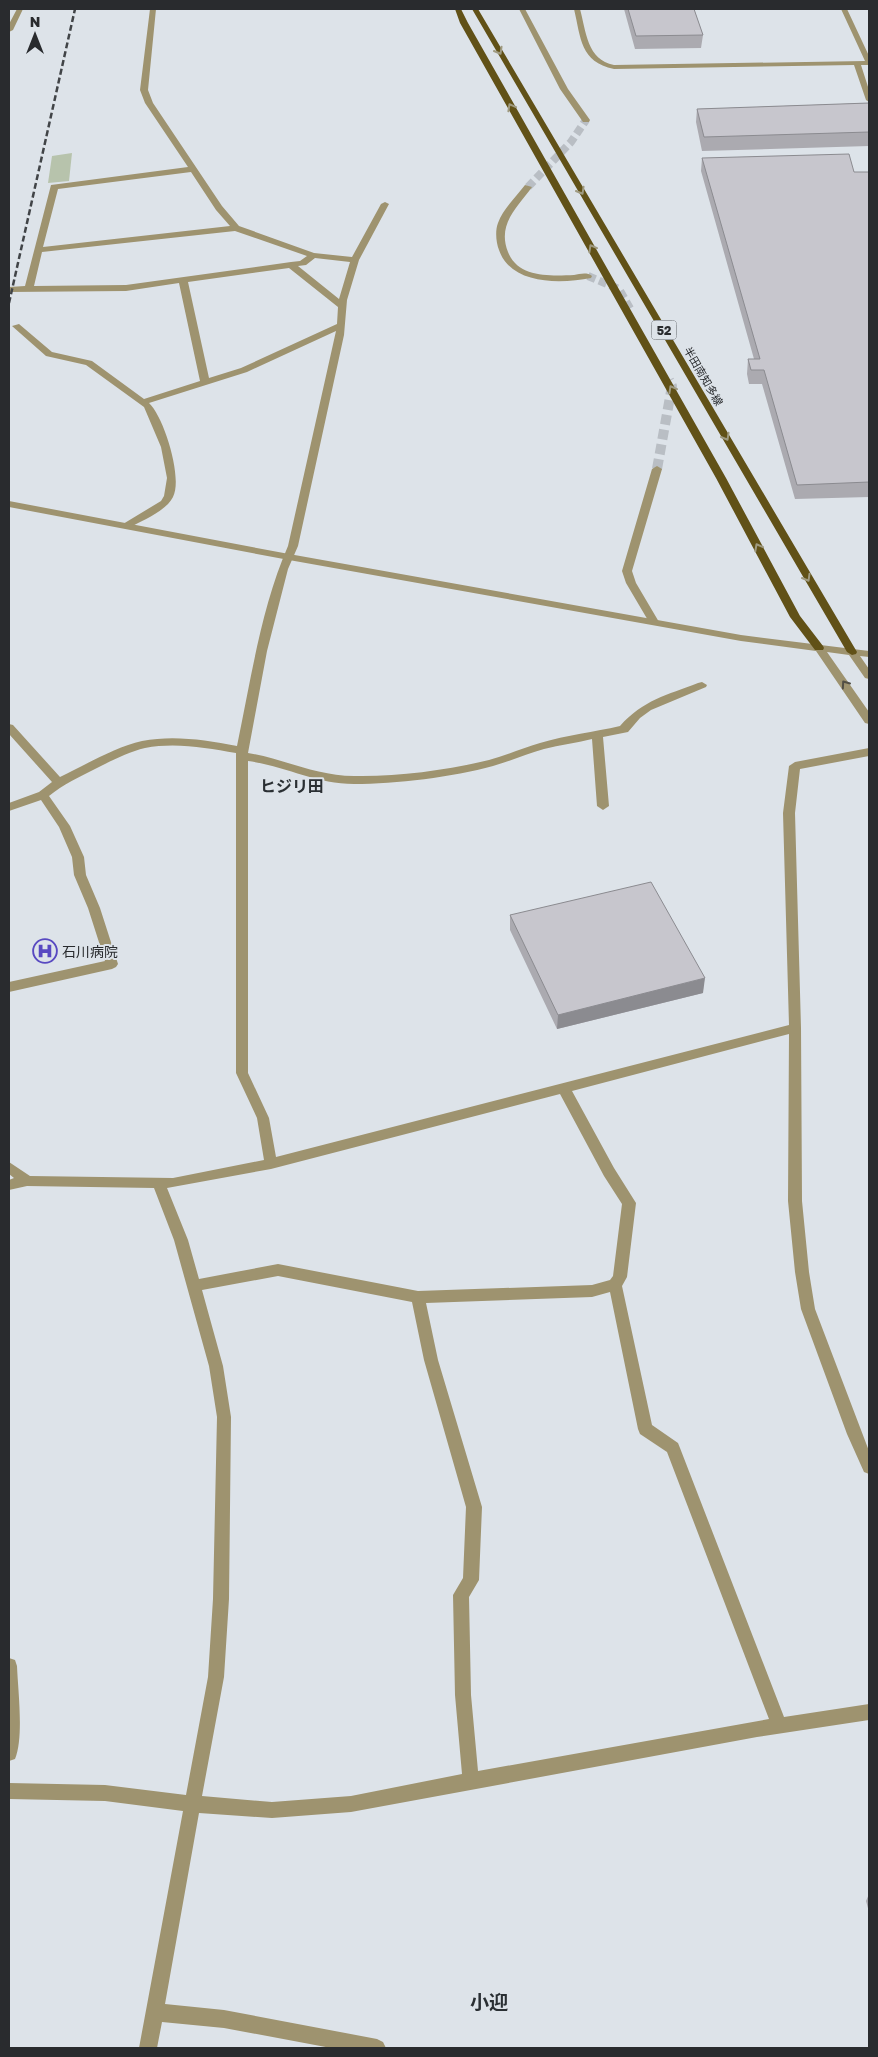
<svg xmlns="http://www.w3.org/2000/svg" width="878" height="2057" viewBox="0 0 878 2057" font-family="'Golos Text','Noto Sans JP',sans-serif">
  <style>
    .green { fill: #b7c3ac }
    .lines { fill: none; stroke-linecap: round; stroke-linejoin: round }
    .minor-tunnel-far1 { stroke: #b9bec4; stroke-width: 8; stroke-dasharray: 8 4; stroke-linecap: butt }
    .minor-tunnel { stroke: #b9bec4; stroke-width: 10; stroke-dasharray: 10 5; stroke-linecap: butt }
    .service { fill: #9e936f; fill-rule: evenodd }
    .minor { fill: #9e936f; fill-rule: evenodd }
    .tertiary { fill: #9e936f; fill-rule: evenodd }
    .primary { fill: #615117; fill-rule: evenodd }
    .rail { stroke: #414447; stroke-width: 2.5; stroke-dasharray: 6 3; stroke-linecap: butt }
    .wall { fill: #abaab0 }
    .shaded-wall { fill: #8b8b90 }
    .building { fill: #c7c6cd; stroke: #8b8b90 }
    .oneway { stroke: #9f9a80 }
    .oneway2 { stroke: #524f45 }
    .labels { text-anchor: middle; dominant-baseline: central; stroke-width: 4; stroke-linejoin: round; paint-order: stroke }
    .far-street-label { font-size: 11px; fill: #292b2e; stroke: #dde3e9 }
    .shield { fill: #dde3e9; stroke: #5f6266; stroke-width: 1 }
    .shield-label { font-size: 12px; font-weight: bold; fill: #292b2e }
    .poi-label { font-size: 14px; fill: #292b2e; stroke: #dde3e9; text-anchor: start }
    .quarter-label { font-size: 16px; font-weight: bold; fill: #2a2f33; stroke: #dde3e9 }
    .near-quarter-label { font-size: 19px; font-weight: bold; fill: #2a2f33; stroke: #dde3e9 }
  </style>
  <rect width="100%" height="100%" fill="#dde3e9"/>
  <path class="green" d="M72,153L69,181L48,183L52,156Z"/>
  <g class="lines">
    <path class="minor-tunnel-far1" d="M528,187L571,142L586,120
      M588,276L619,289L632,312"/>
    <path class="minor-tunnel" d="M657,469L672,386L669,380"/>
    <path class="service" d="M574,9H580C586,31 587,60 614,65L865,61L841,9H847L869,56V65H861L869,90V102L866,100L854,65L614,69C580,62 581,38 574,9Z"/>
    <path class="minor" d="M150,9H156L148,90L153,103L222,206L239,226L314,253L352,257L381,204L385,202L389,204L359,260L347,300L344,335L298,546L288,569L267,651L248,753C284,759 317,776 354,776C397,777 448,770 489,760C507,755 523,748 540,743C567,735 594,732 620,726C643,700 667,695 698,683L702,682L707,685L706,687L651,710L640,718L628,732L603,737L609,806L603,810L597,806L592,739C576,743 560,745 544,749C527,754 510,761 493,766C453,777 396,784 354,784C316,784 285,766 248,761V1073L269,1118L276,1157L789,1025L783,813L789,766L795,762L869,748V756L800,769L795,813L801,1028L802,1201L809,1272L815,1309L869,1451V1474L864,1472L847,1434L801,1309L795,1272L788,1201L789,1034L572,1091L614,1168L636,1203L627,1277L622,1286L652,1425L678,1443L680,1448L784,1717L869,1704V1720L757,1737L351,1812L272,1818L199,1813L165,2004L224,2010L377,2039L383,2042L386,2048H331L224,2028L162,2022L157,2048H139L183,1811L105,1801L9,1799V1783L105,1785L186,1795L208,1677L213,1599L217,1417L209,1366L174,1240L154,1188L27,1186L9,1190V1180L14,1178L9,1174V1162L30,1176L173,1178L264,1160L257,1118L236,1073V753C206,748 176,742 145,748C128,752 111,761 95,769C79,777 64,784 49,796L70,826L84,857L86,875L100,908L118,964L116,967L112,969L9,992V982L105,961L88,908L74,875L72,857L59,827L41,800L9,811V803L39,792L52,782L9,734V724L13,725L60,777C85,765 115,747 142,741C174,735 205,740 237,746C251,679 261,608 288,546L336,331L247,372L149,403C164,417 183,478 173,497C166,511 143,520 129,528H123V524L161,501L164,496L167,478L161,447L144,407L86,365L46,356L12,326L19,324L52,352L92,361L144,399L200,381L179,283L126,291L9,292V287L25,286L51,185L188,167L145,103L140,90ZM191,172L216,210L230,226L43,247L58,189ZM235,231L307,256L300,261L291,262L126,285L34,286L42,252ZM315,258L350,262L339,299L298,266L306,265ZM289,268L338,307L337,324L241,368L209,378L188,282ZM560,1094L604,1176L622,1204L613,1276L610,1280L592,1285L418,1291L278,1264L199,1279L188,1240L167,1188L271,1169ZM278,1276L412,1302L424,1360L466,1507L463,1578L453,1595L455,1695L462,1774L351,1796L272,1802L202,1796L224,1677L229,1599L231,1417L223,1366L202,1290ZM610,1292L638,1429L640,1434L667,1452L769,1719L478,1771L471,1695L469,1597L479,1580L482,1507L438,1360L426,1303L592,1297Z
      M519,9H525L568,89L590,120L589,122H583L560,89Z
      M525,185L532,187C517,208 497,224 508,252C518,278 551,276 574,275C580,274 587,272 592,276L591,278C560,284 511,285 499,250C496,242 495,231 498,223C503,209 516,197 525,185Z
      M657,466L662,469L632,571L636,583L659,622L654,625L649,622L626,583L622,571L652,469Z
      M9,1658L15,1660L17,1666C18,1691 24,1737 15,1759L9,1761Z"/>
    <path class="tertiary" d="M17,9H23L13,30L9,32V24Z
      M9,501L289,554L741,635L869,651V657L860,656L869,669V679L865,678L849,655L827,652L869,712V724L865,723L816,651L741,641L289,560L9,507Z"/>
    <path class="primary" d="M455,9H461L468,23L726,478L800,616L823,646L824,648L823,650H815L790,617L716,478L460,23Z
      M472,9H478L857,652L856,654L852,655L847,652Z"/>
    <path class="rail" d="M9,303L75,9"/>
  </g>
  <path class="wall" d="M624,9H694L703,35L701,48L635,49Z
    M869,103V146L702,151L696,122L697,109Z
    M702,158L854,172H869V497L795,499L762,384H749L747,374L748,359H754L701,171Z
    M510,915L703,993L557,1029L510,930Z
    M869,1894V1912L866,1901Z"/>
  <path class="shaded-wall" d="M705,978L703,993L557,1029L558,1015Z"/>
  <path class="building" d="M628,9H694L703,35L636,36Z
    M869,103V132L704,137L697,109Z
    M849,154L854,172H869V482L797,485L764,370H751L748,359H760L702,158Z
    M651,882L705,978L558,1015L510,915Z"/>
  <defs><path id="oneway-chevron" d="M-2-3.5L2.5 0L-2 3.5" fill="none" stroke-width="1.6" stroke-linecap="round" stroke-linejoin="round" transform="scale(1.25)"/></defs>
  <g class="oneway">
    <use href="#oneway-chevron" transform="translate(499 51) rotate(60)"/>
    <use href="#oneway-chevron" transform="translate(511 107) rotate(-119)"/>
    <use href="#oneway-chevron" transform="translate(581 191) rotate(60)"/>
    <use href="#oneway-chevron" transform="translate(592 248) rotate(-119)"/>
    <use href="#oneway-chevron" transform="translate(672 389) rotate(-119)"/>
    <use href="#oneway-chevron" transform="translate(726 437) rotate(60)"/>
    <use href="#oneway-chevron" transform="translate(758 547) rotate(-118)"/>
    <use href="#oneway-chevron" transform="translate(807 578) rotate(60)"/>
  </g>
  <use class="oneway2" href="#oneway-chevron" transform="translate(845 684) rotate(-125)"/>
  <defs>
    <g id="hospital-ring" transform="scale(1.25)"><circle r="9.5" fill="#dde3e9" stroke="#5849c1" stroke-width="1.5"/><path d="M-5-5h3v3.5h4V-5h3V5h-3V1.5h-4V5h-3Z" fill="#5849c1"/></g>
  </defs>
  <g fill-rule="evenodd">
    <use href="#hospital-ring" x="45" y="951"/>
  </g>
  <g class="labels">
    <g class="far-street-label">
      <text transform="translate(704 376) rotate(60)">半田南知多線</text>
    </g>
    <rect class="shield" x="651.5" y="320.5" width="25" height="19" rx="4"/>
    <g class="shield-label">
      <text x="664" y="330">52</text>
    </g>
    <g class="poi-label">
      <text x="62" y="951">石川病院</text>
    </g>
    <g class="quarter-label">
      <text x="292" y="786">ヒジリ田</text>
    </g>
    <g class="near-quarter-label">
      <text x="489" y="2001">小迎</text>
    </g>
  </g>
  <rect width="878" height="2057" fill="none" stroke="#292b2e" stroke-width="20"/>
  <g transform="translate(35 35)" stroke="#dde3e9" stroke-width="4" paint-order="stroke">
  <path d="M0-4L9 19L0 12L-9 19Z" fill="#292b2e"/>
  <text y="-8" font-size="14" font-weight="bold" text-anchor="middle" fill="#292b2e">N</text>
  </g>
</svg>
